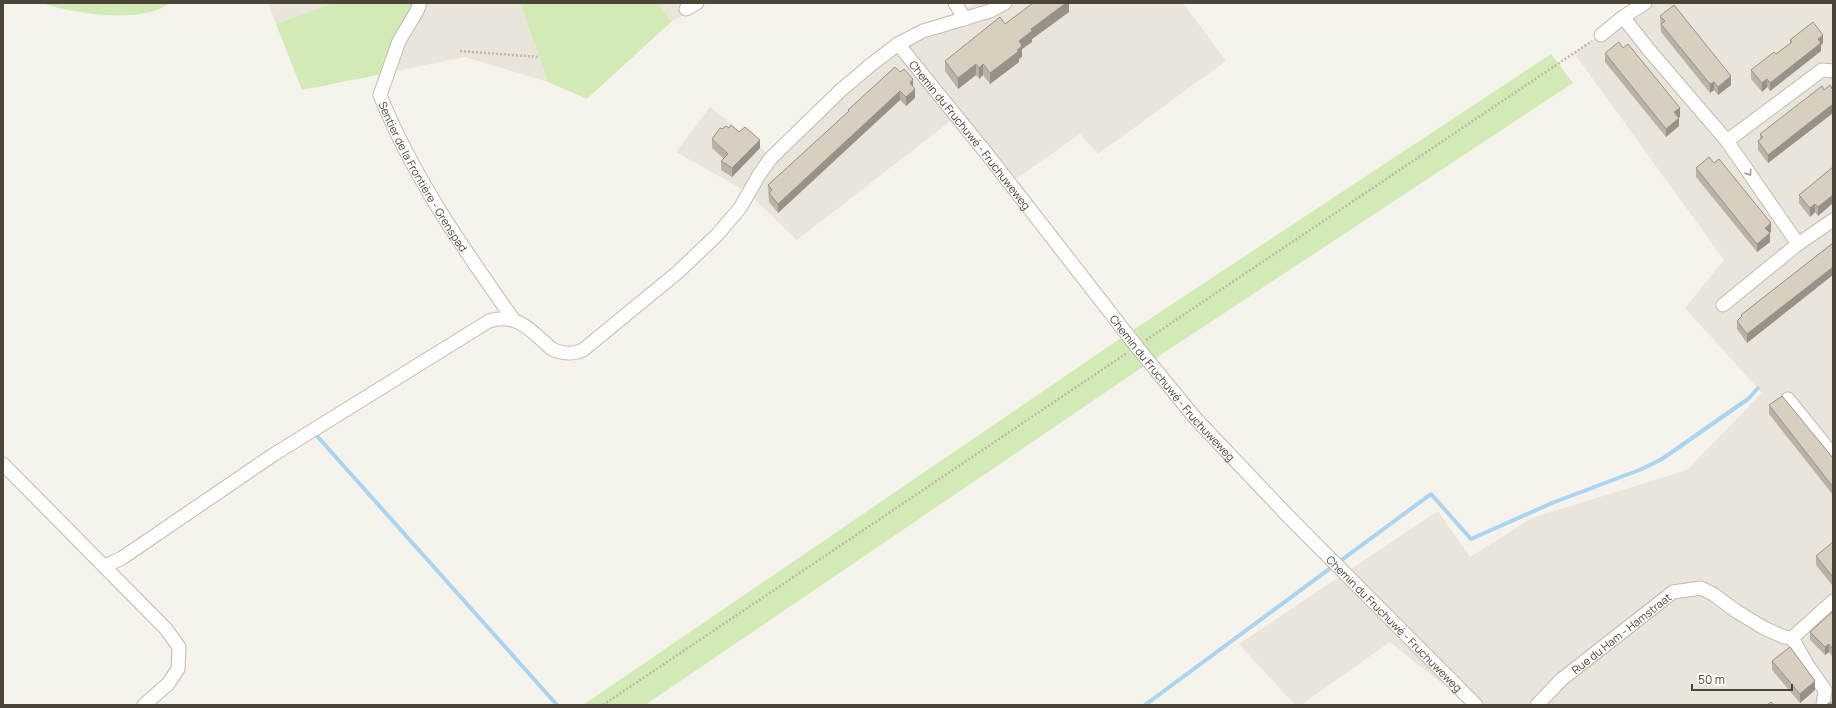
<svg xmlns="http://www.w3.org/2000/svg" width="1836" height="708" viewBox="0 0 1836 708" font-family="Manrope,sans-serif">
  <style>
    .residential { fill: #eae5da }
    .green { fill: #d2eab5 }
    .lines { fill: none; stroke-linecap: round; stroke-linejoin: round }
    .stream { stroke: #a9d4f2; stroke-width: 4 }
    .street-casing { stroke: #c2bbae; stroke-width: 15 }
    .path { stroke: #c4b79f; stroke-width: 2.5; stroke-dasharray: 2 2; stroke-linecap: butt }
    .street { stroke: #fff; stroke-width: 13 }
    .wall { fill: #bab2a6 }
    .shaded-wall { fill: #979187 }
    .building { fill: #d8cfc1; stroke: #979187 }
    .oneway { stroke: #9c9892 }
    .labels { text-anchor: middle; dominant-baseline: central; stroke-width: 3; stroke-linejoin: round; paint-order: stroke }
    .street-label { font-size: 11px; fill: #4b4439; stroke: #fff }
  </style>
  <rect width="100%" height="100%" fill="#f6f3ec"/>
  <path class="residential" d="M268,3H334L276,24Z
    M420,3H520L548,82L465,57L387,73Z
    M659,3H706L671,22Z
    M976,3H1183L1226,61L1098,154L1080,134L1010,183L957,116L797,240L747,192L676,152L710,107L768,153L835,87L899,37L960,12Z
    M1647,3H1833V705H1469L1390,642L1301,705H1295L1239,644L1438,511L1470,557L1532,518L1687,470L1762,393L1685,308L1724,260L1574,53Z"/>
  <path class="green" d="M41,3H171C165,6 158,10 151,12C118,20 74,13 41,3Z
    M334,3H420L387,73L302,90L276,24Z
    M520,3H659L671,22L587,99L548,82Z
    M1551,54L1573,83L1150,362L645,705H583L1121,338Z"/>
  <g class="lines">
    <path class="stream" d="M317,436L557,705
      M1145,705L1431,494L1471,539L1552,503L1642,469L1662,459L1748,399L1758,388"/>
    <g class="street-casing">
      <g id="street">
        <path id="s1" d="M420,3L417,11L399,41L380,95C413,177 463,248 513,319"/>
        <path d="M955,3L965,19"/>
        <path d="M686,9L697,3"/>
        <path d="M1623,17L1649,50L1727,141L1798,244"/>
        <path d="M1601,35L1623,17L1645,3"/>
        <path id="s2" d="M898,44L987,154L1137,347L1196,419L1287,515L1476,705"/>
        <path d="M1727,141L1822,70L1833,71"/>
        <path d="M1723,305L1798,244L1833,220"/>
        <path d="M1788,399L1833,455"/>
        <path d="M3,464L166,629L179,647L178,669L168,684L144,705"/>
        <path d="M105,566L122,558L273,455L489,321C518,312 532,332 552,349C563,354 572,355 583,350L678,272L717,235L740,208L759,175L770,159L841,90L873,63L898,44L923,31L990,11L1005,3"/>
        <path d="M1792,638L1808,666L1825,690L1823,705"/>
        <path id="s3" d="M1537,705L1562,679L1673,592L1701,588L1713,594L1736,611L1764,628L1784,637L1792,638L1833,601"/>
      </g>
    </g>
    <path class="path" d="M460,51L539,57
      M1146,340L1592,41
      M603,705L1127,353"/>
    <use href="#street" class="street"/>
  </g>
  <path class="wall" d="M1069,3V12L1032,39V42L1022,49V57L1019,59V62L990,84L983,75L979,79L976,75L958,89L945,71V61L1005,24Z
    M1660,16L1731,85L1718,95L1714,90L1710,93L1661,32Z
    M1790,40L1823,43L1821,45V51L1770,91L1767,87L1762,92L1751,79V70L1776,54L1790,43Z
    M1605,53L1680,117H1679V126L1666,137L1605,62Z
    M895,67L913,87L915,98L906,106L900,100L778,213L769,202L768,185L848,112V110Z
    M1824,90H1833V113L1768,163L1758,150V141L1760,140V134Z
    M729,128L739,132L760,148L732,177L721,170V161L724,159L712,148V139Z
    M1833,167V203L1818,216L1815,212L1810,217L1799,203V195Z
    M1696,168L1771,232L1770,233V242L1757,252L1696,177Z
    M1833,243L1747,343L1737,329V321L1741,317V315Z
    M1769,405L1833,458V495L1769,414Z
    M1833,542V584L1832,585L1816,565V556Z
    M1833,611V655L1832,656L1829,652L1825,655L1810,640V632Z
    M1772,661L1815,690L1800,703L1772,670Z"/>
  <path class="shaded-wall" d="M1066,3H1069V12L1032,39V42L1022,49V57L1019,59V62L990,84V73L1019,41L1031,29Z
    M1823,35V43L1821,45V51L1770,91V83Z
    M976,64V75L958,89V78Z
    M983,64V75L979,79V68Z
    M1731,76V85L1718,95V87Z
    M913,79V88L910,83Z
    M1767,79V87L1762,92V83Z
    M1714,82V90L1710,93V84Z
    M915,89V98L906,106V97Z
    M900,91V100L778,213V204Z
    M1833,104V113L1768,163V155Z
    M1680,108V117L1674,121V112Z
    M1679,118V126L1666,137V129Z
    M760,140V148L732,177V168Z
    M1833,195V203L1818,216V207Z
    M1815,204V212L1810,217V208Z
    M1771,223V232L1765,236V228Z
    M1770,233V242L1757,252V244Z
    M1833,267V275L1747,343V334Z
    M1832,576H1833V584L1832,585Z
    M1829,644V652L1825,655V647Z
    M1833,646V655L1832,656V648Z
    M1815,681V690L1800,703V694Z"/>
  <path class="building" d="M1033,3H1066L1031,29L1032,31L1019,41L1022,46L1017,50L1019,51L990,73L983,64L979,68L976,64L958,78L945,61L1000,17L1005,24Z
    M1674,5L1731,76L1718,87L1714,82L1710,84L1661,24L1665,21L1660,16Z
    M1813,22L1823,35L1818,39L1821,43L1770,83L1767,79L1762,83L1751,70L1774,52L1776,54L1792,42L1790,40Z
    M1619,42L1623,48L1628,44L1680,108L1674,112L1679,118L1666,129L1605,53Z
    M895,67L900,72L904,69L913,79L910,83L915,89L906,97L900,91L778,204L769,193L772,190L768,185L849,111L848,110Z
    M1830,85L1833,90V104L1768,155L1758,141L1763,137L1760,134L1822,86L1824,90Z
    M731,125L739,132L745,127L760,140L732,168L721,161L728,154L712,139L720,128L722,129L726,126L729,128Z
    M1709,157L1714,163L1719,159L1771,223L1765,228L1770,233L1757,244L1696,168Z
    M1833,167V195L1818,207L1815,204L1810,208L1799,195Z
    M1833,243V267L1747,334L1737,321L1742,316L1741,315Z
    M1782,396L1833,458V487L1769,405Z
    M1833,542V576H1832L1816,556Z
    M1833,611V646L1832,648L1829,644L1825,647L1810,632Z
    M1790,647L1815,681L1800,694L1772,661Z
    M1771,702L1774,705H1767Z
    M1828,703H1833V705H1828Z"/>
  <defs><path id="oneway-chevron" d="M-2-3.5L2.5 0L-2 3.5" fill="none" stroke-width="1.6" stroke-linecap="round" stroke-linejoin="round"/></defs>
  <use class="oneway" href="#oneway-chevron" transform="translate(1749 173) rotate(55)"/>
  <g class="labels">
    <g class="street-label">
      <text stroke="none"><textPath href="#s2" startOffset="116">Chemin du Fruchuwé - Fruchuweweg</textPath></text>
      <text stroke="none"><textPath href="#s1" startOffset="193">Sentier de la Frontière - Grenspad</textPath></text>
      <text stroke="none"><textPath href="#s2" startOffset="440">Chemin du Fruchuwé - Fruchuweweg</textPath></text>
      <text stroke="none"><textPath href="#s2" startOffset="764">Chemin du Fruchuwé - Fruchuweweg</textPath></text>
      <text stroke="none"><textPath href="#s3" startOffset="111">Rue du Ham - Hamstraat</textPath></text>
    </g>
  </g>
  <rect width="1836" height="708" fill="none" stroke="#4b4439" stroke-width="8"/>
  <path d="M1692 684v6h100v-6" fill="none" stroke="#4b4439" stroke-width="2"/>
  <text x="1698" y="684" font-size="12" fill="#4b4439" stroke="#ffffff" stroke-width="3" paint-order="stroke">50 m</text>
</svg>
